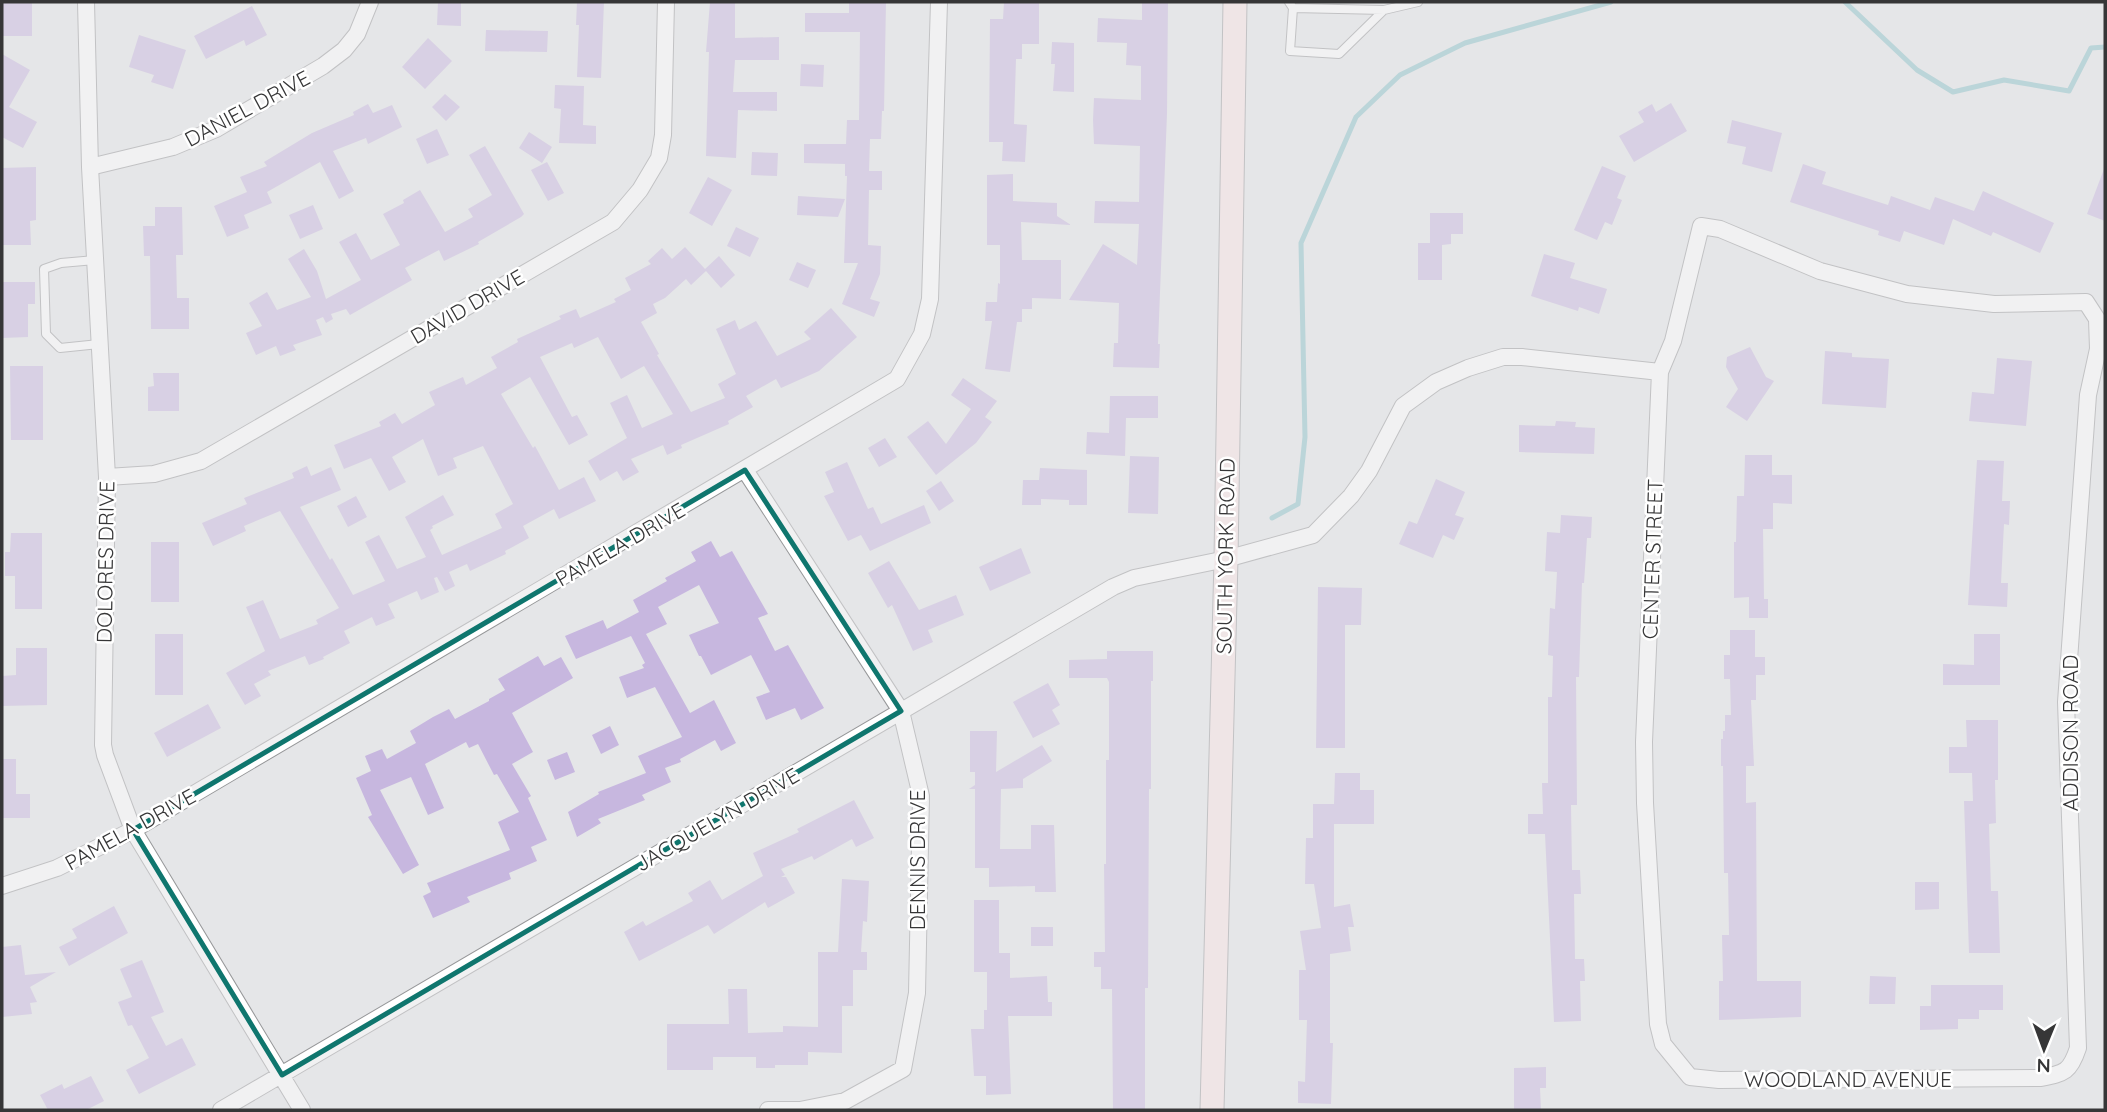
<svg xmlns="http://www.w3.org/2000/svg" width="2107" height="1112" viewBox="0 0 2107 1112" font-family="Quicksand,sans-serif">
  <style>
    .lines { fill: none; stroke-linecap: round; stroke-linejoin: round }
    .stream { stroke: #88c1c7; stroke-width: 5 }
    .building { fill: #c7b7df }
    .lane-casing { stroke: #97989a; stroke-width: 10 }
    .street-casing { stroke: #97989a; stroke-width: 18 }
    .secondary-casing { stroke: #97989a; stroke-width: 25 }
    .lane { stroke: #fff; stroke-width: 8 }
    .street { stroke: #fff; stroke-width: 16 }
    .secondary { stroke: #fbe4e5; stroke-width: 23 }
    .marked { fill: none; stroke: #0f766e; stroke-width: 5; stroke-linejoin: round }
    .labels { text-anchor: middle; dominant-baseline: central; stroke-width: 5; stroke-linejoin: round; paint-order: stroke }
    .street-label { font-size: 21px; fill: #363637; stroke: #fff }
  </style>
  <rect width="100%" height="100%" fill="#e5e6e8"/>
  <g class="lines">
    <path class="stream" d="M1845,2L1917,70L1953,92L2004,80L2069,91L2091,48L2105,47
      M1272,518L1298,504L1305,437L1301,243L1356,117L1400,75L1465,43L1611,2"/>
  </g>
  <path class="building" d="M2,2H32V36H2Z
    M438,2H461V26L437,25Z
    M577,2H604L601,78L577,77L579,25H576Z
    M710,2H735V38L779,37V60H735L733,92H777V111L738,110L736,158L706,156L709,52H706Z
    M849,2H886L884,111H882L881,139H870L869,171H882V190H869L868,245L881,246L880,274L870,299L880,302L874,317L842,304L858,263H844L847,176H845V164L804,163V144H846L847,120H859L860,32H805V13H849Z
    M1004,2H1039V44H1022V59H1016L1014,124L1027,125L1025,162L1002,161L1003,142H989L990,19H1003Z
    M1142,2H1168L1167,114L1158,344H1160L1159,368L1113,367L1114,343H1118L1119,303L1069,300L1103,244L1137,265L1139,224L1094,223L1095,201L1139,202L1140,146L1094,144L1093,120L1094,98L1141,100V66L1126,65L1127,43L1097,42L1098,18L1142,20Z
    M252,6L267,35L246,46L244,40L206,59L194,36Z
    M486,30L548,31L547,52L485,51Z
    M139,35L186,50L173,89L151,82L154,75L129,67Z
    M428,38L452,61L425,89L402,67Z
    M1052,42L1074,43V92L1053,91L1055,64H1051Z
    M2,54L30,70L9,107L37,122L23,148L2,137Z
    M801,64L824,65L823,87L800,86Z
    M555,85L584,86L583,125L596,126V144L559,143L561,109L554,108Z
    M445,94L460,107L446,121L432,107Z
    M1671,103L1687,131L1634,162L1619,136L1644,122L1638,112L1652,104L1656,112Z
    M368,104L373,113L392,105L402,127L368,144L366,138L333,151L354,191L339,199L320,162L267,192L272,203L244,215L249,228L227,237L214,206L247,192L240,177L267,166L264,162L312,133L354,115L353,112Z
    M1732,120L1782,133L1772,172L1742,164L1746,147L1727,143Z
    M437,129L449,155L427,164L416,139Z
    M529,132L552,147L542,163L519,148Z
    M485,146L524,214L521,217L478,242L479,244L444,261L439,250L405,268L412,280L350,315L346,309L331,314L333,319L326,323L323,317L316,320L322,335L293,345L296,350L280,356L276,346L256,355L246,333L262,326L249,303L267,292L277,310L311,297L288,259L304,249L317,271L326,299L361,280L339,242L356,233L371,260L400,245L383,214L404,203L403,200L420,190L445,232L473,217L468,209L492,195L469,155Z
    M752,152L778,153L777,176L751,175Z
    M547,162L564,193L548,201L531,170Z
    M1803,164L1826,172L1822,184L1888,205L1891,196L1930,210L1935,197L1974,211L1983,191L2054,223L2040,253L1993,232L1991,236L1953,219L1944,245L1904,231L1900,242L1878,235L1879,231L1790,202Z
    M1602,166L1626,176L1617,198L1622,200L1612,225L1605,222L1597,240L1574,230Z
    M36,167V220L30,221L31,245H2V168Z
    M2104,169H2105V221L2087,214Z
    M1013,174V201L1057,203V216L1071,225L1021,222L1022,260H1061V299L1032,298V309H1022V322H1017L1010,372L985,369L992,321H985L986,302H997L998,283L1000,284V245H987V175Z
    M708,177L732,190L712,226L689,213Z
    M798,196L845,199L838,217L797,215Z
    M313,205L323,229L300,239L289,215Z
    M155,207H182L183,255H176L177,298H189V329H151L150,256H144L143,226H155Z
    M1430,213H1463V234H1451V244L1442,245V280H1418V243H1430Z
    M736,227L759,238L750,257L727,246Z
    M685,247L705,269L719,256L735,275L721,288L706,271L691,285L686,279L665,298L653,304L657,313L641,322L659,354L657,355L691,412L725,398L718,384L736,374L716,329L735,320L739,330L756,321L777,356L811,339L804,332L831,308L857,337L819,371L781,388L776,379L746,396L753,407L728,421L729,424L681,445L682,448L667,455L663,445L631,459L639,472L623,481L617,471L600,481L588,461L627,438L610,403L627,395L642,428L673,414L644,366L621,379L598,337L574,348L572,343L540,357L572,417L577,415L588,435L569,445L530,377L501,394L533,448L535,446L559,490L584,477L596,501L559,519L554,509L523,526L529,538L505,551L506,554L470,571L467,564L449,572L455,586L445,591L437,577L434,578L439,592L421,600L417,591L388,604L395,618L376,626L372,617L344,631L350,643L323,657L324,659L309,665L305,656L268,671L271,675L254,684L261,696L245,705L226,673L265,651L246,607L263,600L280,639L318,624L316,620L339,608L280,511L244,526L246,531L213,546L202,523L247,504L244,498L294,478L292,473L307,466L311,476L331,467L341,490L300,507L330,560L332,558L353,595L385,581L365,542L379,535L397,569L426,557L405,517L443,495L454,515L432,526L433,528L430,530L442,555L502,528L495,514L513,504L483,446L453,458L457,468L438,476L423,439L392,457L406,482L389,491L371,458L344,469L334,445L381,426L379,422L395,413L402,424L435,405L429,392L463,377L466,385L497,368L491,357L518,342L517,339L561,319L559,316L576,309L580,318L616,302L614,299L631,290L625,278L651,264L648,261L662,248L672,259Z
    M1544,254L1575,263L1570,278L1607,289L1599,314L1579,307L1578,311L1531,296Z
    M797,262L816,270L808,288L789,280Z
    M2,282H35V304H28V337L2,338Z
    M1750,347L1766,377L1774,381L1747,421L1726,407L1738,389L1726,367L1727,357Z
    M1825,351L1852,353V357L1889,359L1886,408L1822,404Z
    M1997,358L2032,361L2026,426L1969,421L1972,392L1994,394Z
    M10,366H43V440H11Z
    M153,373H179V411H148V387L154,386Z
    M963,378L997,401L985,417L992,422L976,443L936,475L907,437L928,421L946,444L971,409L951,395Z
    M1110,396H1158V418H1126L1125,456L1086,454L1087,432L1109,433Z
    M1556,421L1576,422L1575,427L1595,428L1594,454L1519,452V425L1555,426Z
    M885,438L897,457L879,467L868,448Z
    M1745,455H1772V475H1792V504L1773,503V529H1763L1764,599H1768V618H1749V597L1734,598V542H1736L1737,496H1744Z
    M1130,456L1159,457L1158,514L1128,513Z
    M1977,460L2004,461L2002,501H2010L2009,525L2004,524L2001,583H2008L2007,607L1968,605Z
    M847,462L868,509L873,507L881,524L924,505L931,523L870,551L861,535L848,541L824,496L834,492L825,472Z
    M1040,468L1087,470V505H1069V500L1041,499V505H1022L1023,480H1039Z
    M1436,479L1465,492L1455,515L1464,518L1454,540L1443,535L1433,558L1399,544L1409,521L1417,524Z
    M941,481L954,501L939,511L926,491Z
    M356,496L367,517L348,527L337,506Z
    M1561,515L1592,517L1591,538H1587L1584,583H1582L1579,677H1576L1577,805H1571L1572,870H1580L1581,894H1574L1575,959H1584L1585,981H1580L1581,1021L1554,1022L1545,834H1528V814H1543L1542,783H1548V697H1552L1553,656L1548,655L1550,608L1555,609L1557,572L1545,571L1547,532L1560,533Z
    M11,533H42V609H15V576H5V552H10Z
    M711,541L720,557L732,551L768,614L758,618L775,651L788,645L824,708L801,720L795,708L766,720L756,697L770,692L751,655L711,675L701,656H699L689,635L719,623L699,585L658,607L667,624L646,634L690,713L714,700L736,743L721,751L715,740L680,759L681,762L665,768L671,782L642,795L645,800L598,819L601,823L577,837L568,812L599,794L598,792L646,773L638,756L682,737L655,687L627,698L619,677L644,668L642,665L645,663L631,636L576,659L565,636L603,620L607,629L639,612L633,600L667,581L665,578L696,561L691,552Z
    M151,542H179V602H151Z
    M1021,548L1031,573L990,591L979,567Z
    M889,561L919,610L956,595L964,615L928,630L933,642L913,651L892,605L888,608L868,573Z
    M1318,587L1362,588L1361,625H1345V748H1316Z
    M1730,630H1755V657H1765V675H1756V700H1751L1754,766H1746V803L1756,802L1757,981H1801V1017L1719,1020V981H1723L1722,935H1729L1728,873H1724L1723,766H1721V739H1723V731H1725V715H1731L1730,679H1724V655H1730Z
    M155,634H183V695H155Z
    M1974,634H2000V685H1943V664L1974,665Z
    M16,648H47V705L2,706V676L16,675Z
    M1107,651H1153V681H1151V789H1149L1148,988H1145V1110H1113L1112,989H1101V967H1094V952H1105L1104,864H1106V760H1109V682L1107,678H1069V660L1107,659Z
    M538,656L544,666L561,657L573,678L512,713L533,752L512,764L531,796L528,798L547,840L531,847L537,861L509,873L511,879L467,897L470,902L433,918L423,896L431,892L427,883L510,850L498,822L519,812L497,774L494,775L478,744L469,748L466,742L425,764L444,808L428,815L411,777L380,790L419,865L403,874L368,817L372,815L356,778L371,771L365,756L382,749L387,759L416,743L410,731L433,717L449,709L455,719L489,701V699L505,690L498,679Z
    M1048,683L1060,705L1052,710L1060,724L1033,738L1013,702Z
    M208,704L221,728L167,757L154,733Z
    M1966,720H1998V780H1995L1996,823L1989,824L1991,891H1998L2000,953H1969L1964,801H1973L1972,773H1949V747H1967Z
    M610,726L619,745L601,754L592,735Z
    M970,731H997L996,772L1042,745L1052,761L1023,779V788L1001,789L1000,849H1031V825H1054L1056,892H1035V886L989,887V868H975V789H969L975,785V772H970Z
    M567,752L575,772L555,780L547,760Z
    M2,759H16V794H30V818H2Z
    M1335,773H1360V790H1374V824H1334V907L1350,904L1354,927H1348L1351,951L1330,954V1043H1333L1331,1104L1298,1103V1081L1305,1082L1307,1020H1299V970H1306L1300,931L1321,928L1314,884H1305L1306,838H1313V804H1334Z
    M854,800L874,838L856,847L852,839L814,860L812,856L781,869L785,875L781,877H786L795,893L768,908L765,902L714,934L708,925L639,961L624,932L643,921L646,926L693,901L688,893L710,880L722,900L763,876L753,853L799,832L797,829Z
    M842,879L869,881L867,922L863,921L861,952H867V970H853V1006H842V1053L808,1052V1065H775V1068H756V1057H713V1070H667V1024H729L728,989H747L748,1033L783,1032V1026L818,1027V952H838Z
    M1915,882H1939V909L1915,910Z
    M974,900H999V953H1010V978L1047,976L1048,1002H1052V1016H1008L1011,1094L986,1095V1076H974L971,1029H984V1010H987V972H974Z
    M114,906L128,933L69,966L59,947L77,938L72,929Z
    M1031,927H1053V946H1031Z
    M21,945L25,975L56,972L30,987L37,1002L30,1003L32,1014L2,1017V947Z
    M142,960L164,1012L151,1017L166,1046L182,1038L196,1065L139,1094L126,1070L149,1058L132,1025L128,1026L118,1002L132,997L120,969Z
    M1870,976L1896,977L1895,1004H1869Z
    M1931,985H2003V1010H1979V1019H1958V1029L1920,1030V1006H1931Z
    M1546,1067V1088H1540L1541,1110H1514V1068Z
    M91,1076L104,1101L86,1110H48L40,1095L62,1084L64,1089Z"/>
  <g class="lines">
    <g class="lane-casing">
      <path id="lane" d="M1289,2L1293,8L1290,51L1339,54L1384,10L1418,2
        M1293,8L1384,10
        M95,260L61,263L44,269L46,334L60,348L99,344"/>
    </g>
    <g class="street-casing">
      <path id="street" d="M86,2L90,167L107,477L103,745L105,755L133,830L302,1110
        M90,167L173,147L216,129L323,66L344,50L357,34L370,2
        M1701,226L1720,229L1820,271L1907,294L1994,304L2086,302L2097,319L2098,349L2088,395L2066,702L2078,1048C2070,1072 2065,1073 2041,1078L1719,1080L1690,1077L1663,1044L1658,1024L1645,803L1644,742L1660,372L1673,341Z
        M745,470L901,711L921,796L917,993L903,1069L845,1101L800,1110H768
        M107,477L154,474L201,461L613,222L640,190L659,158L663,135L666,2
        M2,886L57,868L133,830L897,379L922,334L930,299L939,2
        M221,1110L1113,587L1134,578L1226,559L1313,535L1351,496L1369,471L1403,406L1436,382L1468,368L1503,357H1522L1660,372"/>
    </g>
    <g class="secondary-casing">
      <path id="secondary" d="M1212,1110L1226,559L1235,2"/>
    </g>
    <use href="#lane" class="lane"/>
    <use href="#street" class="street"/>
    <use href="#secondary" class="secondary"/>
  </g>
  <path d="M0 0H2107V1112H0ZM745,470L901,711L282,1075L133,830Z" fill="#e5e6e8" fill-opacity=".55" fill-rule="evenodd"/>
  <path class="marked" d="M745,470L901,711L282,1075L133,830Z"/>
  <g class="labels">
    <g class="street-label">
      <text transform="translate(247 108) rotate(-28)">DANIEL DRIVE</text>
      <text transform="translate(467 306) rotate(-30)">DAVID DRIVE</text>
      <text transform="translate(620 544) rotate(-30)">PAMELA DRIVE</text>
      <text transform="translate(1225 556) rotate(-89)">SOUTH YORK ROAD</text>
      <text transform="translate(1652 559) rotate(-88)">CENTER STREET</text>
      <text transform="translate(105 562) rotate(-89)">DOLORES DRIVE</text>
      <text transform="translate(2070 733) rotate(-90)">ADDISON ROAD</text>
      <text transform="translate(717 819) rotate(-30)">JACQUELYN DRIVE</text>
      <text transform="translate(130 829) rotate(-29)">PAMELA DRIVE</text>
      <text transform="translate(917 860) rotate(-90)">DENNIS DRIVE</text>
      <text x="1848" y="1079">WOODLAND AVENUE</text>
    </g>
  </g>
  <rect width="2107" height="1112" fill="none" stroke="#363637" stroke-width="7"/>
  <g transform="translate(2044 1049) rotate(181)" stroke="#ffffff" stroke-width="5" paint-order="stroke">
  <path d="M0-5L12 26L0 18L-12 26Z" fill="#363637"/>
  <text y="-10" font-size="19" font-weight="bold" text-anchor="middle" fill="#363637">N</text>
  </g>
</svg>
